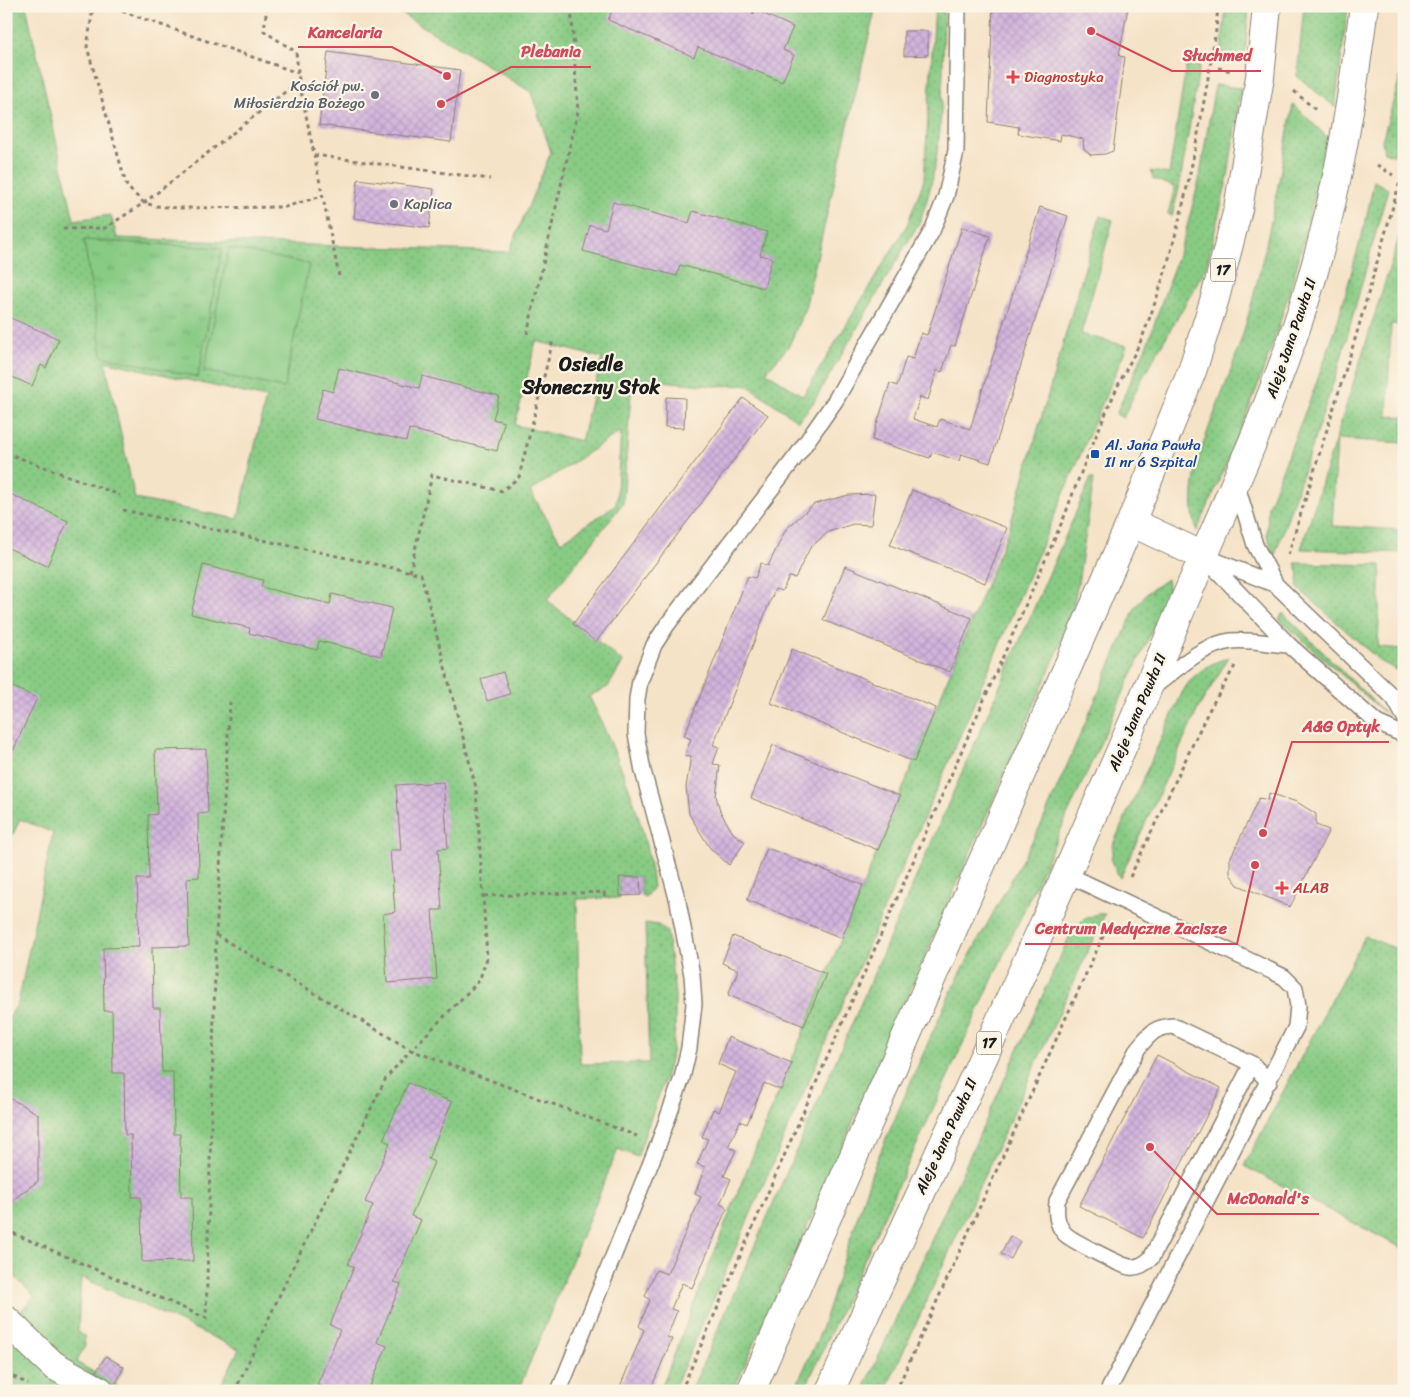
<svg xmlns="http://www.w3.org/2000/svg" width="1410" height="1397" viewBox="0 0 1410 1397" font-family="Sriracha,sans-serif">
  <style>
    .grass { fill: url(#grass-dots); stroke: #527450; fill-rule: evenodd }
    .park { fill: url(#park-tufts); stroke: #527450 }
    .pitch { fill: #88cb84; stroke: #527450 }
    .building { fill: url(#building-cross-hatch) }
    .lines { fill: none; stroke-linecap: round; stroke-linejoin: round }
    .service-casing { stroke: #888072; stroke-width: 18 }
    .minor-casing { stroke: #888072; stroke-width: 30 }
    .trunk-casing { stroke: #888072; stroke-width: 30 }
    .path { stroke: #888072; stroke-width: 3; stroke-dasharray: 4 4; stroke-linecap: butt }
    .service { stroke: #fff; stroke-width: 15 }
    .minor { stroke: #fff; stroke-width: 28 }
    .trunk { stroke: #fff; stroke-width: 28 }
    .health-dot { fill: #e0444e; stroke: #fcf5e5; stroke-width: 2 }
    .worship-dot { fill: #6b7280; stroke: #fcf5e5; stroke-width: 2 }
    .transit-dot { fill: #1a4fb4; stroke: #fcf5e5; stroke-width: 2 }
    .labels { text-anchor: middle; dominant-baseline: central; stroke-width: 4.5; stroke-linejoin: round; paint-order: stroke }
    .shield { fill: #fcf5e5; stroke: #5f5d58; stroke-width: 1 }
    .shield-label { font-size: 14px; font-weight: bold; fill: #1c1c1c }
    .health-label { font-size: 15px; fill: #be3a42; stroke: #fcf5e5; text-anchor: start }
    .worship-label { font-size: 15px; fill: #5b616d; stroke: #fcf5e5; text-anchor: end }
    .street-label { font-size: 15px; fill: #1c1c1c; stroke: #fcf5e5 }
    .transit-label { font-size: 15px; fill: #164399; stroke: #fcf5e5; text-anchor: start }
    .district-label { font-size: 20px; font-weight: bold; fill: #1c1c1c; stroke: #fcf5e5 }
    .leader { fill: none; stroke: #d1495b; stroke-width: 2 }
    .callout-dot { fill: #d1495b; stroke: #fcf5e5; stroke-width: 2 }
    .callout-label { font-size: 16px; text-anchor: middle; font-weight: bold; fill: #d1495b; stroke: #fcf5e5; stroke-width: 4.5; stroke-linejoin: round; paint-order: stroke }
  </style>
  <defs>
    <pattern id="grass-dots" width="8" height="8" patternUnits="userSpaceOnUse" patternTransform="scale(1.25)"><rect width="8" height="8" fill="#88cb84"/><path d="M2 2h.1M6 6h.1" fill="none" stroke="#75ae71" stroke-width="1.8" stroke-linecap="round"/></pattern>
    <pattern id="park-tufts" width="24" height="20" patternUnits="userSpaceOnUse" patternTransform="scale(1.25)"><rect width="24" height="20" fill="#88cb84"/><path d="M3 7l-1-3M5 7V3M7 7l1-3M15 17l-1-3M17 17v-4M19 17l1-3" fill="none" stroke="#75ae71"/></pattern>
    <pattern id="building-cross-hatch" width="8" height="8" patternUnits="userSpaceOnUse" patternTransform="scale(1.25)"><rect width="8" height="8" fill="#d2b4dd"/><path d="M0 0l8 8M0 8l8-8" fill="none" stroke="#b49abd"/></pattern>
  </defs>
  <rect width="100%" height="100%" fill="#fcf5e5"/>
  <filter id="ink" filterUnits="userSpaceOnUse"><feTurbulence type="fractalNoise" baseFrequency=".02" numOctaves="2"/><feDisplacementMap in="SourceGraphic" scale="10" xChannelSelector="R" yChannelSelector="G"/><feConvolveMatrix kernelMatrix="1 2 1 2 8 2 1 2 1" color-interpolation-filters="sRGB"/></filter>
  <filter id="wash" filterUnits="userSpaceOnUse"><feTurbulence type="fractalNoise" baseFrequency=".0096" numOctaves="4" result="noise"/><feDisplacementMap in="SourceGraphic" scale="20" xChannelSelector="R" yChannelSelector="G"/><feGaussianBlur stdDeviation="1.12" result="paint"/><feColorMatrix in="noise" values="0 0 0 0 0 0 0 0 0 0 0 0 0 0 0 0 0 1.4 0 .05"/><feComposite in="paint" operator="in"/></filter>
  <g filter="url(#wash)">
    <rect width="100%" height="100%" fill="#f5e3c8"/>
    <path class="grass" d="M6,6H26L74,220L111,215L117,238L509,252L551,152L531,92L389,6H876L805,308L789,346L766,372L803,396L907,225L924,180L935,6H944C942,81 946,150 920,221L813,403L798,421L747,385L714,386L632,378L623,503L547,600L623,662L608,687L589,696C617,754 644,816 652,879L653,887L645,897L641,895L640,877H620V898L577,899L580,1064L649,1063L645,923L658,925L667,932L675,994V1028L672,1053L666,1075L637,1157L618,1149L518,1391H218L239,1349L81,1277L78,1333L84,1336L85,1346L76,1362L95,1373L106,1356L124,1367L115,1385L126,1391H6V1298L20,1312L34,1296L6,1268V1022L18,1003L53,833L20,819L6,850ZM536,341L602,358L581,441L515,425ZM105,361L266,398L238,519L135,499ZM621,431L616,505L561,542L530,491Z
      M1226,6H1249L1245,58L1221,53Z
      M1304,6H1348L1335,107L1297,76Z
      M1187,61L1200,63L1179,188L1172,216L1168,214L1175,187L1154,179L1150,171L1169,174Z
      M1404,64V93L1394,155L1384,152L1382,141Z
      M1215,85L1241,88L1228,176L1206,268L1139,384L1123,418L1116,414L1148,342L1184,238L1199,181Z
      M1293,104L1328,138C1316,190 1304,242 1289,293C1265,375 1231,454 1197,531C1180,480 1216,415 1232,367C1240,345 1247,321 1253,298C1270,235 1281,169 1293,104Z
      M1374,181L1388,189L1338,369L1274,558L1267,535L1268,506L1313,392L1336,328L1366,220Z
      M1100,216L1113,220L1081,334L1127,346L969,715L673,1391H660L739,1189L1009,529Z
      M1404,222V325L1391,324L1387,416L1404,417V443L1337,439L1332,526L1404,530V553L1301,549Z
      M1091,478L1094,479L1078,583L1069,625L815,1209L733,1391H691Z
      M1295,563L1381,565L1378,647L1404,649V674L1380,661L1297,587L1299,575Z
      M1167,579L1169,593L804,1391H794L820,1333L873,1169L916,1070L952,989L1042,823L1136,606L1147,593Z
      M1283,613L1387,715L1279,619Z
      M1229,657L1199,707L1120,878L1111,861L1114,842L1183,691C1194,672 1209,664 1229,657Z
      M1097,914H1105L885,1391H863L1071,933L1085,919Z
      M1365,936L1404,952V1249L1244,1166Z"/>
    <path class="park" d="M84,240L222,248L198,377L102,356Z"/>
    <path class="pitch" d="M229,248L309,264L284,388L204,371Z"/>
    <g id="blocks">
      <path class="building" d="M614,6H746L793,27L783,50L794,55L782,82L698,47L694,57L608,20Z
        M993,6L1128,7L1119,56L1125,57L1113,151L1105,154L1091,155L1084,149L1083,139L1061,134L1060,141L1018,134L1019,127L988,122Z
        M904,31H928V55L904,56Z
        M328,52L460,70L451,142L319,125Z
        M358,179L434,189L429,228L354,218Z
        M613,202L689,223L693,211L767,232L760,255L772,258L764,288L680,265L677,276L583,251L590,225L606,229Z
        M1040,207L1068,216L990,463L961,454L959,461L932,452L930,458L872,440L890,383L897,386L906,357L913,359L921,333L927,335L962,227L990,236L955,346L951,345L942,372L937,370L928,400L920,397L913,419L937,427L940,419L970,429Z
        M6,316L59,339L46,368L41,365L32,386L6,374Z
        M339,368L419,388L422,376L499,396L493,419L504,422L497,451L409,429L406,441L315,419L323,389L333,392Z
        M666,397L685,398L684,428L665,427Z
        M743,398L768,415L596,642L573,624Z
        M912,490L1007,528L985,583L890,545Z
        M6,492L68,521L47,566L6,547Z
        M875,494L871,525L853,524L828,532L810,548L795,578L789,577L782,591L775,589L713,745L719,747L713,764L720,765L716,796L720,811L733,833L745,842L729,865L710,848L689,814L686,787L691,756L685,755L691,739L684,736L748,576L755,578L761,563L768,566L786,529L814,504L849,495Z
        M203,565L263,580L261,587L330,604L332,594L392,608L381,656L319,641L317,650L249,633L250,628L191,614Z
        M845,566L972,618L950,672L823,620Z
        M792,649L936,708L914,762L771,703Z
        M503,672L510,694L487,701L481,679Z
        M6,684L37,698L8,762L6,761Z
        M773,745L900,796L878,850L751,798Z
        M206,749L208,813L198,814L199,877L187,878L189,946L152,947L153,1008H160L162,1072H173L174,1134H180L181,1197H192L193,1261L142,1262L141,1197H132L131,1135H125L124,1073H113L112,1011H104L103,948L139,947L137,879H149L148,815L157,814L155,750Z
        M443,782L448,848L438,849L442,910H432L437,979L387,983L383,914L395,912L390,850H401L396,785Z
        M1269,793L1297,802L1316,814V825L1329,830L1290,907L1238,885L1230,874V859L1259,798L1268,800Z
        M767,848L863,885L842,938L747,900Z
        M619,877H640L641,895L620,896Z
        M733,936L826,974L804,1026L728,995L738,970L722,963Z
        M728,1037L792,1063L781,1090L764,1083L747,1124L740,1121L728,1147L736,1150L724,1176L731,1179L720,1204L727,1208L692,1288L682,1283L671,1309L677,1311L667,1337L672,1339L650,1391H618L644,1330L639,1326L650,1300L645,1296L656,1270L667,1274L701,1197L695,1194L705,1167L697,1164L708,1139L702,1137L713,1109L719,1112L736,1072L718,1064Z
        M1157,1055L1221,1088L1143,1238L1079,1206Z
        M408,1083L452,1102L428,1159L434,1162L411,1216L421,1220L394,1282L401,1284L377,1342L387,1346L368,1391H331L317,1385L340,1330L330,1325L354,1267L348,1264L373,1205L365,1202L390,1143L383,1140Z
        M6,1096L38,1114V1181L6,1205Z
        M1010,1236L1020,1241L1011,1259L1001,1254Z
        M106,1356L124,1367L115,1385L95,1373Z"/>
    </g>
  </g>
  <g filter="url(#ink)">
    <use href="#blocks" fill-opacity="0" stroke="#888072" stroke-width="1"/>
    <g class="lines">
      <g class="service-casing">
        <path id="service" d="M1236,483L1255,545L1276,585L1394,698L1404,716
          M1203,556L1289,645L1377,723L1404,735
          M1209,558L1276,585
          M1152,688C1175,671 1201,645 1231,641C1250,639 1271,644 1289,645
          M1066,874L1284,977L1295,988L1298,1006L1296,1027L1108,1391
          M1252,1064L1151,1258C1145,1264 1139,1268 1130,1267C1121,1266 1071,1240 1065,1234C1056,1224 1056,1213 1057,1201L1138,1048C1150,1034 1154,1027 1173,1026L1252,1064L1269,1082
          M559,1391L658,1145L682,1078L689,1048L694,1004L692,975L678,902L643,771L636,734L637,699L640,681L654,645L667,625L798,454L835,401L932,231L946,196L956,151L958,6"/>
      </g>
      <g class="minor-casing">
        <path id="minor" d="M6,1320L53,1365L100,1391"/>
      </g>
      <g class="trunk-casing">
        <path id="trunk" d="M1131,522L1203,556
          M751,1391L1131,522L1192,371L1215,298L1238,209L1260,77L1267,6
          M830,1391C945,1139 1064,888 1171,633C1216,524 1267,419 1303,307C1335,209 1351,108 1364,6"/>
      </g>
      <path class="path" d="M97,6L92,14L87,47L127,187L144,203L156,206L179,208L285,207L322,196
        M107,6L298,73
        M267,6L264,31L296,52L299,81L339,276
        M753,14L756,6
        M1218,68L1232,71
        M1294,91L1318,112
        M314,155L490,179
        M1377,165L1393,175
        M63,229L105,228L144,203L299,81
        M527,334L578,111L571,6
        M6,453L120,495
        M123,510L421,574L476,788L487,958L479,981L411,1050L637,1136
        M1288,555L1356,336L1401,178L1404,162
        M410,572L432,475L502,491L519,477L553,340
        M1130,877L1208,712L1235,666
        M484,896L604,892L605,898
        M216,935L411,1050L386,1078L288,1277L235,1391
        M6,1230L206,1318L216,935L230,702
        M6,1373L28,1384
        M681,1391L1065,515C1080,473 1097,433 1115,392C1123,374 1134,356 1142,338C1181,239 1199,134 1216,30L1218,6
        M896,1391L1110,921"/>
      <use href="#service" class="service"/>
      <use href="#minor" class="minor"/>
      <use href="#trunk" class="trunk"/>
    </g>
  </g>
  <g class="health-dot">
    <path d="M1010.5 69.5h5v5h5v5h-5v5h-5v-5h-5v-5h5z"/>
    <path d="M1279.5 880.5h5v5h5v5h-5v5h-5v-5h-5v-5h5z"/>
  </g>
  <g class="worship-dot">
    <circle cx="375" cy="95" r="5"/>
    <circle cx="394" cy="204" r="5"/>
  </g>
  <rect class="transit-dot" x="1090" y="449" width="10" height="10" rx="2.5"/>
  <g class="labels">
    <g class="shield">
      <rect x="1210.5" y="258.5" width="25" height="23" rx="4"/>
      <rect x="976.5" y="1031.5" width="25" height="23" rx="4"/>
    </g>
    <g class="shield-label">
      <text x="1223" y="270">17</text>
      <text x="989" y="1043">17</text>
    </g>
    <g class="health-label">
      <text x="1024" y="77">Diagnostyka</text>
      <text x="1293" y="888">ALAB</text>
    </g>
    <g class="worship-label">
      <text x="365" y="86">Kościół pw.<tspan x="365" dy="17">Miłosierdzia Bożego</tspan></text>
      <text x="404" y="204" text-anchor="start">Kaplica</text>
    </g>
    <g class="street-label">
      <text transform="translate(1291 338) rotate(-71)">Aleje Jana Pawła II</text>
      <text transform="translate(1137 712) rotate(-67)">Aleje Jana Pawła II</text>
      <text transform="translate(946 1136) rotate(-65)">Aleje Jana Pawła II</text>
    </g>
    <g class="transit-label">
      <text x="1105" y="445">Al. Jana Pawła<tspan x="1105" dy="17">II nr 6 Szpital</tspan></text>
    </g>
    <g class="district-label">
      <text x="591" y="364">Osiedle<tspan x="591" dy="23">Słoneczny Stok</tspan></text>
    </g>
  </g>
  <path class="leader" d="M447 76L392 47H298M441 104L511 67H591M1091 31L1172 71H1261M1263 833L1292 742H1389M1255 865L1237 944H1025M1150 1147L1217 1214H1319"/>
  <g class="callout-dot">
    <circle cx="447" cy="76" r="5"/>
    <circle cx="441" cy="104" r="5"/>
    <circle cx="1091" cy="31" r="5"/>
    <circle cx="1263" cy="833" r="5"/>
    <circle cx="1255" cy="865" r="5"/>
    <circle cx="1150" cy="1147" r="5"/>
  </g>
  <g class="callout-label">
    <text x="345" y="38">Kancelaria</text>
    <text x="551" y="57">Plebania</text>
    <text x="1217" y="61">Słuchmed</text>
    <text x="1341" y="732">A&amp;G Optyk</text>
    <text x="1131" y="934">Centrum Medyczne Zacisze</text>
    <text x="1268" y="1204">McDonald's</text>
  </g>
  <rect width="1410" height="1397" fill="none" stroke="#fcf5e5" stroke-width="25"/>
</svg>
